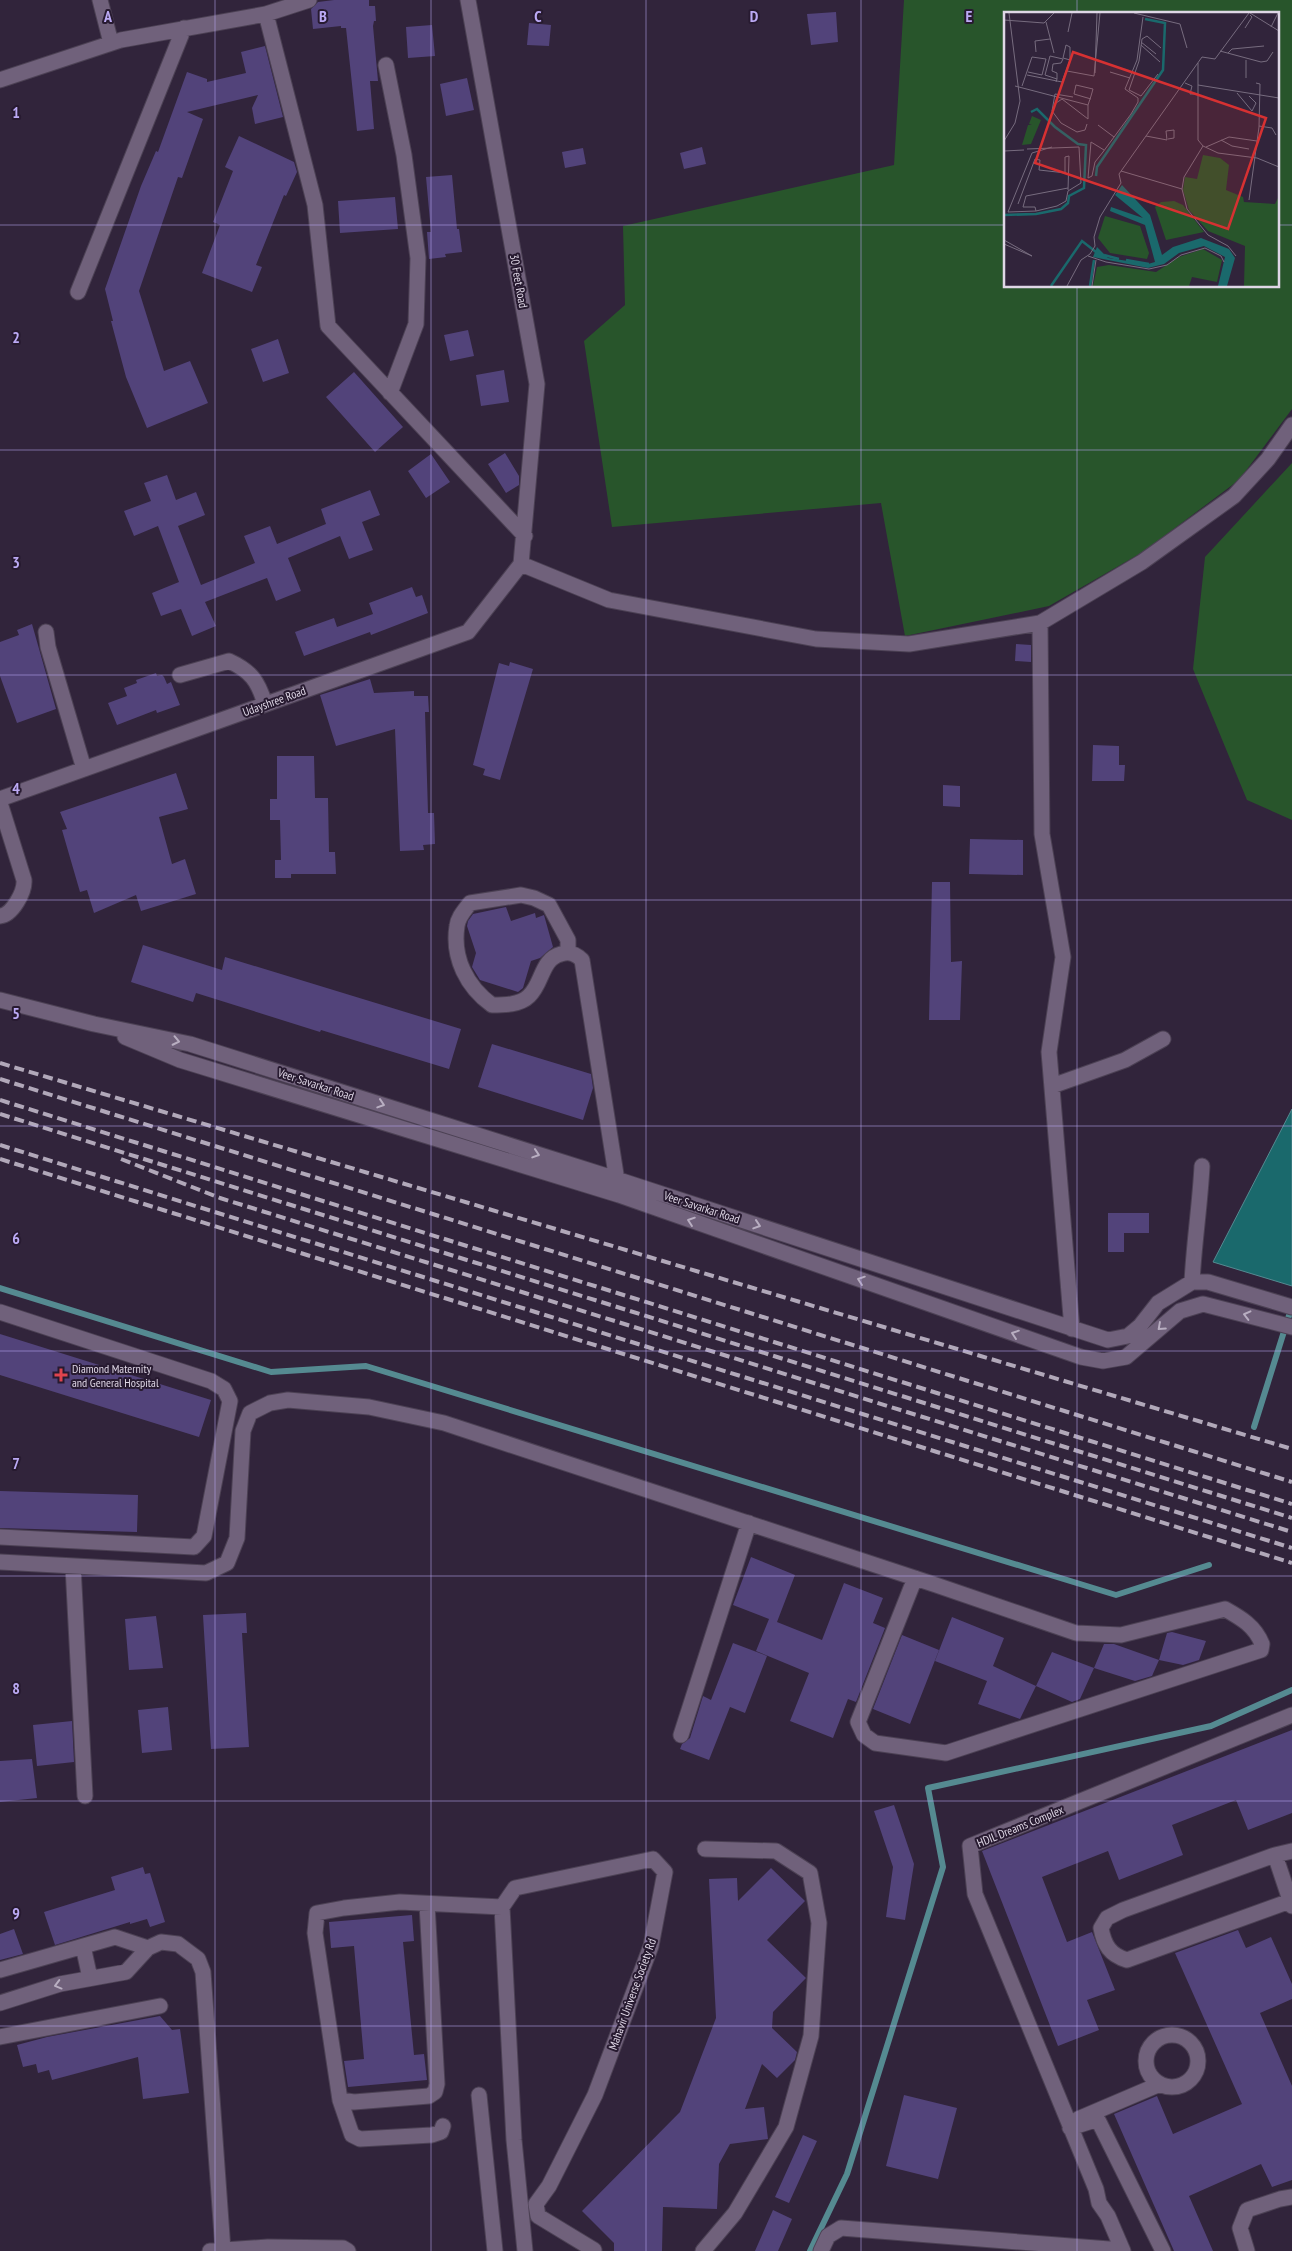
<svg xmlns="http://www.w3.org/2000/svg" width="1292" height="2251" viewBox="0 0 1292 2251" font-family="'PT Sans Narrow',sans-serif">
  <style>
    .green { fill: #28552b; fill-rule: evenodd }
    .water { fill: #1a696c; stroke: #558a91 }
    .lines { fill: none; stroke-linecap: round; stroke-linejoin: round }
    .stream { stroke: #558a91; stroke-width: 6 }
    .building { fill: #52437a }
    .minor-casing { stroke: #4c4154; stroke-width: 17 }
    .minor { stroke: #70617b; stroke-width: 15 }
    .rail { stroke: #b1a8b9; stroke-width: 4; stroke-dasharray: 10 5; stroke-linecap: butt }
    .oneway { stroke: #b8aec1 }
    .grid { fill: none; stroke: #bcaaf5; stroke-width: 1; stroke-opacity: 0.55 }
    .health-dot { fill: #e0444e; stroke: #271a30; stroke-width: 2 }
    .labels { text-anchor: middle; dominant-baseline: central; stroke-width: 4; stroke-linejoin: round; paint-order: stroke }
    .street-label { font-size: 12px; fill: #dfd7e6; stroke: #271a30 }
    .poi-label { font-size: 12px; fill: #dfd7e6; stroke: #271a30; text-anchor: start }
    .inset-river { fill: none; stroke: #1a696c; stroke-width: 2.5 }
    .inset-road { fill: none; stroke: #776c7f; stroke-width: 1 }
    .view { fill: #d63132; fill-opacity: 0.15; stroke: #d63132; stroke-width: 2.5 }
    .inset-edge { fill: none; stroke: #dfd7e6; stroke-width: 2.5 }
    .grid-label { font-size: 16px; text-anchor: middle; font-weight: bold; fill: #bcaaf5; stroke: #271a30; stroke-width: 4; stroke-linejoin: round; paint-order: stroke }
  </style>
  <rect width="100%" height="100%" fill="#31243b"/>
  <path class="green" d="M904,0H1292V409L1239,480L1143,552L1049,606L905,636L881,503L612,527L584,341L625,305L623,226L894,165ZM1006,14H1278V286H1006Z
    M1292,463V820L1247,800L1193,669L1205,557Z"/>
  <path class="water" d="M1292,1109V1286L1213,1262Z"/>
  <g class="lines">
    <path class="stream" d="M0,1288L271,1372L366,1366L1116,1595L1209,1565
      M1254,1427L1292,1306
      M810,2251L847,2174L943,1867L928,1788L1211,1726L1292,1690"/>
  </g>
  <path class="building" d="M334,0H369V6H375L376,21H374L373,26L378,81H370L374,129L357,131L346,28H341V26L313,29L311,9L318,2Z
    M836,12L838,42L811,45L807,14Z
    M529,23L551,25L549,46L527,45Z
    M432,25L435,56L408,58L406,27Z
    M265,46L283,117L255,124L252,108L258,95L187,112L203,119L182,178L178,177L139,291L164,371L190,361L208,403L147,428L126,377L111,321H113L105,289L141,186L156,151L158,152L187,72L207,79V82L246,73L241,52Z
    M467,78L474,110L446,116L440,84Z
    M239,136L294,162L297,172L286,196L284,195L256,265L262,267L252,292L202,273L220,225L213,222L233,171L225,167Z
    M702,147L706,164L684,169L680,153Z
    M583,148L586,164L565,168L562,152Z
    M452,175L457,229H459L462,252L445,254L446,257L429,259L427,232H431L426,177Z
    M395,197L398,229L340,233L338,201Z
    M468,330L474,356L450,361L444,335Z
    M278,339L289,373L263,382L251,349Z
    M504,370L509,402L481,406L476,375Z
    M354,372L403,427L375,452L326,397Z
    M505,453L519,476V485L506,493L488,464Z
    M431,454L450,482L426,498L408,471Z
    M167,475L176,500L196,492L205,515L178,526L201,585L255,563L244,536L270,526L277,544L326,524L321,509L370,490L380,515L362,522L373,550L349,559L340,536L288,558L301,591L276,601L267,578L205,602L216,626L192,636L181,609L161,616L152,593L179,582L158,526L134,536L124,511L151,501L144,483Z
    M412,587L416,597L422,595L428,613L371,635L370,632L304,656L295,632L334,618L337,627L373,614L369,603Z
    M32,624L56,709L17,723L0,676V642L19,635L17,630Z
    M1016,644L1031,645V662L1015,661Z
    M510,662L533,669L500,780L483,775L485,769L473,765L499,663L509,666Z
    M156,673L157,676L162,675L164,677L167,684L171,682L180,705L157,713L156,710L117,725L108,703L127,696L124,688L137,683L136,680Z
    M370,679L374,693L414,691V696H428L429,712H425L428,813H434L435,844L423,845L424,850L400,851L395,729L336,746L320,695Z
    M1093,745L1119,746V765H1125L1124,781H1092Z
    M277,756H314L315,798H328L329,852H335L336,874H291V878H275V860H281L280,820H270V799H277Z
    M176,773L188,809L159,817L172,864L185,859L196,894L141,911L136,895L94,913L87,890L80,892L62,830L67,829L60,812Z
    M943,785L960,786V807L943,806Z
    M970,839L1023,840V875L969,874Z
    M932,882H950L951,962L962,961L960,1020H929Z
    M506,907L511,921L535,913L536,918L544,915L553,947L540,958L531,961L523,988L518,992L480,980L472,967L476,953L467,926L468,921L473,914Z
    M143,945L222,970L225,957L461,1029L449,1069L321,1030L320,1032L196,993L193,1002L131,982Z
    M492,1044L591,1074L593,1088L583,1120L478,1087Z
    M1108,1213H1149V1233H1124V1252H1108Z
    M0,1334L211,1400L199,1437L0,1375Z
    M0,1491L138,1495L137,1532L0,1528Z
    M751,1557L795,1575L777,1622L822,1640L844,1583L883,1598L873,1623L885,1628L856,1702L848,1699L833,1738L790,1721L809,1673L756,1651L769,1619L733,1605Z
    M246,1613L247,1633H242L249,1747L211,1749L203,1615Z
    M156,1616L163,1668L129,1670L125,1619Z
    M952,1617L1004,1638L993,1666L1036,1686L1020,1719L978,1704L987,1681L935,1661Z
    M1172,1632L1206,1641L1199,1660L1183,1665L1159,1660L1167,1633Z
    M902,1635L939,1650L910,1724L873,1709Z
    M733,1643L767,1656L745,1713L730,1707L709,1760L680,1749L682,1744L690,1738L703,1696L711,1700Z
    M1104,1644H1114L1159,1660L1152,1676L1135,1681L1094,1668Z
    M1052,1652L1094,1668L1080,1699L1072,1702L1036,1686Z
    M168,1707L172,1750L142,1753L138,1710Z
    M72,1721L74,1762L37,1766L33,1725Z
    M1292,1730V1813L1248,1830L1236,1800L1172,1825L1183,1855L1119,1880L1108,1851L1042,1877L1067,1942L1092,1932L1115,1990L1087,2000L1099,2030L1058,2046L982,1851Z
    M32,1759L37,1798L0,1802V1761Z
    M894,1805L914,1864L905,1920L886,1917L893,1867L874,1811Z
    M143,1867L145,1874L150,1873L165,1922L150,1927L147,1919L130,1924V1922L55,1945L44,1912L115,1890L111,1877Z
    M771,1868L805,1901L767,1940L806,1978L773,2012L772,2028L797,2052L795,2060L777,2078L762,2064L745,2109L764,2107L768,2139L730,2144L719,2164L717,2209L663,2207L662,2251H614V2243L582,2211L680,2112L716,2018L709,1879L737,1878L738,1901Z
    M412,1915L414,1941L403,1942L414,2055L424,2054L427,2080L348,2087L344,2061L364,2059L354,1946L331,1948L329,1922Z
    M14,1929L23,1954L0,1960V1934Z
    M1238,1930L1246,1948L1271,1937L1292,1984V1999L1260,2013L1292,2086V2180L1272,2187L1261,2164L1189,2196L1213,2251H1174L1114,2114L1157,2096L1173,2134L1242,2104L1175,1953Z
    M160,2016L172,2030L180,2029L189,2093L143,2099L138,2057L52,2080L49,2070L38,2073L36,2064L23,2067L17,2045L47,2037Z
    M904,2095L957,2108L938,2179L886,2166Z
    M803,2135L817,2141L789,2203L775,2197Z
    M773,2210L792,2219L778,2251H755Z"/>
  <g class="lines">
    <g class="minor-casing">
      <path id="minor" d="M100,0L111,43
        M468,0L537,384L521,564
        M266,14L315,205L328,326L525,536
        M386,65L404,155L418,258L416,324L390,393
        M0,80L121,40L266,14L309,0
        M78,292L184,28
        M521,564L609,600L816,639L909,644L1040,623L1142,562L1234,496L1268,459L1292,425
        M1040,623L1042,834L1063,957L1049,1052L1072,1329
        M46,632L48,647L84,769
        M180,675L229,661C251,671 258,681 265,704
        M0,799L468,632L521,564
        M0,803L24,880C25,892 12,915 0,916
        M568,952V940L549,905L534,898L521,895L470,903C465,910 458,917 457,926C452,958 467,987 492,1005C504,1005 520,1005 529,996C543,983 541,959 561,954C570,951 576,954 582,960L618,1187
        M0,1000L94,1024L190,1044L616,1179L1108,1340L1128,1336L1140,1326L1158,1303L1192,1282H1208L1292,1307
        M125,1037L180,1060L619,1195L1081,1357L1103,1361L1126,1357L1180,1311L1203,1304L1292,1327
        M1052,1086L1125,1060L1163,1039
        M1192,1282C1194,1243 1200,1205 1202,1166
        M0,1312L211,1381L224,1389L230,1401L204,1536L194,1547L0,1537
        M0,1562L206,1573L227,1563L237,1538L243,1431L250,1413L270,1403L288,1400L369,1407L444,1423L936,1585L1076,1633L1121,1635L1225,1609C1241,1618 1255,1626 1262,1644L1261,1650L946,1753L875,1743L864,1735L858,1722L915,1578
        M73,1566L85,1796
        M681,1735L749,1523
        M1275,1855L1292,1906
        M1290,1901L1127,1960C1110,1955 1104,1945 1101,1928L1107,1918L1123,1910L1275,1855L1292,1851
        M427,1904L437,2084L435,2092L429,2096L354,2102L340,2100L315,1933L317,1913L344,1908L400,1902L502,1907
        M83,1946L90,1978
        M0,1970L115,1937L148,1948
        M0,2003L60,1984L126,1972L148,1948L161,1942L178,1944L198,1959L203,1972L223,2250
        M1146 2061a26 26 0 1 1 52 0a26 26 0 1 1-52 0Z
        M0,2037L160,2006
        M479,2095L495,2251
        M340,2100L352,2135L360,2139L432,2135L441,2132L443,2126
        M1078,2119L1160,2084
        M1070,2128L1092,2121L1099,2122L1163,2251
        M210,2251L268,2247L343,2248L348,2251
        M525,2251L514,2140L502,1907L515,1888L653,1859L665,1872L651,1946L595,2095L549,2186L536,2204L538,2216L594,2250
        M703,2251L735,2213L786,2127L811,2036L819,1923L810,1873L776,1851L705,1849
        M821,2251L828,2236L841,2228L1122,2250
        M1123,2251L1108,2216L1099,2203L1096,2189L975,1894L970,1846L1292,1715
        M1247,2251L1240,2228L1247,2210L1280,2199L1292,2197"/>
    </g>
    <use href="#minor" class="minor"/>
    <path class="rail" d="M0,1063L1292,1449
      M0,1079L1292,1482
      M0,1100L1292,1504
      M0,1114L1292,1518
      M0,1145L1292,1548
      M0,1159L1292,1563
      M121,1159L220,1198L1292,1532"/>
  </g>
  <defs><path id="oneway-chevron" d="M-2-3.5L2.5 0L-2 3.5" fill="none" stroke-width="1.6" stroke-linecap="round" stroke-linejoin="round" transform="scale(1.25)"/></defs>
  <g class="oneway">
    <use href="#oneway-chevron" transform="translate(176 1041) rotate(12)"/>
    <use href="#oneway-chevron" transform="translate(381 1104) rotate(18)"/>
    <use href="#oneway-chevron" transform="translate(536 1154) rotate(18)"/>
    <use href="#oneway-chevron" transform="translate(691 1221) rotate(-161)"/>
    <use href="#oneway-chevron" transform="translate(757 1225) rotate(18)"/>
    <use href="#oneway-chevron" transform="translate(861 1280) rotate(-161)"/>
    <use href="#oneway-chevron" transform="translate(1247 1315) rotate(-166)"/>
    <use href="#oneway-chevron" transform="translate(1161 1327) rotate(138)"/>
    <use href="#oneway-chevron" transform="translate(1015 1334) rotate(-161)"/>
    <use href="#oneway-chevron" transform="translate(58 1985) rotate(165)"/>
  </g>
  <path class="grid" d="M215,0V2251M431,0V2251M646,0V2251M861,0V2251M1077,0V14M0,225H1006M1278,225H1292M1077,286V2251M0,450H1292M0,675H1292M0,900H1292M0,1126H1292M0,1351H1292M0,1576H1292M0,1801H1292M0,2026H1292"/>
  <path class="health-dot" d="M58.5 1367.5h5v5h5v5h-5v5h-5v-5h-5v-5h5z"/>
  <g class="labels">
    <g class="street-label">
      <text transform="translate(519 281) rotate(80)">30 Feet Road</text>
      <text transform="translate(274 701) rotate(-20)">Udayshree Road</text>
      <text transform="translate(316 1084) rotate(18)">Veer Savarkar Road</text>
      <text transform="translate(702 1207) rotate(18)">Veer Savarkar Road</text>
      <text transform="translate(1020 1826) rotate(-22)">HDIL Dreams Complex</text>
      <text transform="translate(632 1994) rotate(-70)">Mahavir Universe Society Rd</text>
    </g>
    <g class="poi-label">
      <text x="72" y="1368">Diamond Maternity<tspan x="72" dy="14">and General Hospital</tspan></text>
    </g>
  </g>
  <g transform="translate(1004 12)">
    <rect width="275" height="275" fill="#31243b"/>
    <path d="M28,104L37,108L27,132L18,133L24,113H28L25,112ZM199,143L216,146L225,153L222,178L239,185L240,190L271,192L275,184V274H240L241,234L204,219L185,198L179,178L181,165L193,167ZM170,189L179,193L200,220L162,228L151,195L157,190ZM101,204L136,214L145,241L143,247L106,241L94,226ZM199,237L218,248L213,270L188,265L185,274H89L93,255L105,253L152,260L175,245Z" fill="#28552b"/>
    <path d="M118,173L146,203L158,243L169,235L197,226L225,237L231,246L223,274H214L221,245L200,234L175,241L160,252L144,256L89,245L93,235L104,246L144,252L151,250L141,213L106,199L107,195L139,206L111,183Z" fill="#1a696c"/>
    <path class="inset-river" d="M92,164L93,155L159,58L161,11L141,7M0,203L32,202L57,197L64,191L65,184L80,176L82,133L74,132L51,115L33,97L27,100M100,243L115,247M122,248L145,252M47,274L78,229L92,240M86,274L90,248"/>
    <path class="inset-road" d="M130,1L176,12M246,1L275,19M0,8L40,11L50,1M42,10L50,41M176,12L183,36M267,15L274,1M241,16L248,5L246,3M64,20L68,1M137,30L152,42M137,33L156,50M216,39L257,50L263,49L269,40M32,40L31,29L46,27M224,41L228,37L260,34M194,51V128L199,134M63,59L90,64L96,1M106,60L126,66M91,61L93,1M154,62L137,84L125,78L135,49L138,27L143,24L157,36M23,63L58,70L66,48L59,46L62,33L66,35V48M242,66V48M52,70L53,67V61L48,59L49,52L57,51L59,47L46,44L41,63L53,67M181,71L188,74L186,82H194M194,73L275,86M11,74L84,93V107L58,87L52,91M18,74L28,45L42,47L38,63L24,60M233,81L248,99L252,91L245,84M69,85L51,82L48,99L57,111L73,120L81,118L83,112M84,93L87,84L89,77L72,73L70,82L87,87M94,113L110,125M255,114L268,116L272,123M142,124L163,128L162,119L170,118V126L164,127M217,128L228,134L245,137M0,129L11,111L16,89L5,1M199,134L180,165L178,177L183,197L204,223L224,234L232,244M199,134L214,141L253,146L275,155M48,135L28,141L4,200L32,199L53,194L62,189L64,179L77,171M202,135L225,125L253,129M23,137L75,135L77,171M100,138L87,130L84,166L88,164L91,150L99,140L127,102L134,90V86L121,77L133,48L139,5M0,139L20,138M35,158L62,161M117,159L178,177M61,161V145L65,144L64,178M245,188L255,115L256,72L252,71M14,192L31,147L36,148L35,158M32,199L31,195H19L22,184L64,176M0,228L28,244M0,232L28,244M84,244L102,250L145,257L163,253L177,243L201,236L217,244L220,250M63,274L77,248L86,242L91,234L90,225L96,205L117,171L115,162L198,45L211,47L245,1M88,274L92,248"/>
    <path class="view" d="M69,40L262,106L224,217L31,151Z"/>
    <rect width="275" height="275" class="inset-edge"/>
  </g>
  <g class="grid-label">
    <text x="108" y="22">A</text>
    <text x="323" y="22">B</text>
    <text x="538" y="22">C</text>
    <text x="754" y="22">D</text>
    <text x="969" y="22">E</text>
    <text x="16" y="118">1</text>
    <text x="16" y="343">2</text>
    <text x="16" y="568">3</text>
    <text x="16" y="794">4</text>
    <text x="16" y="1019">5</text>
    <text x="16" y="1244">6</text>
    <text x="16" y="1469">7</text>
    <text x="16" y="1694">8</text>
    <text x="16" y="1919">9</text>
  </g>
</svg>
